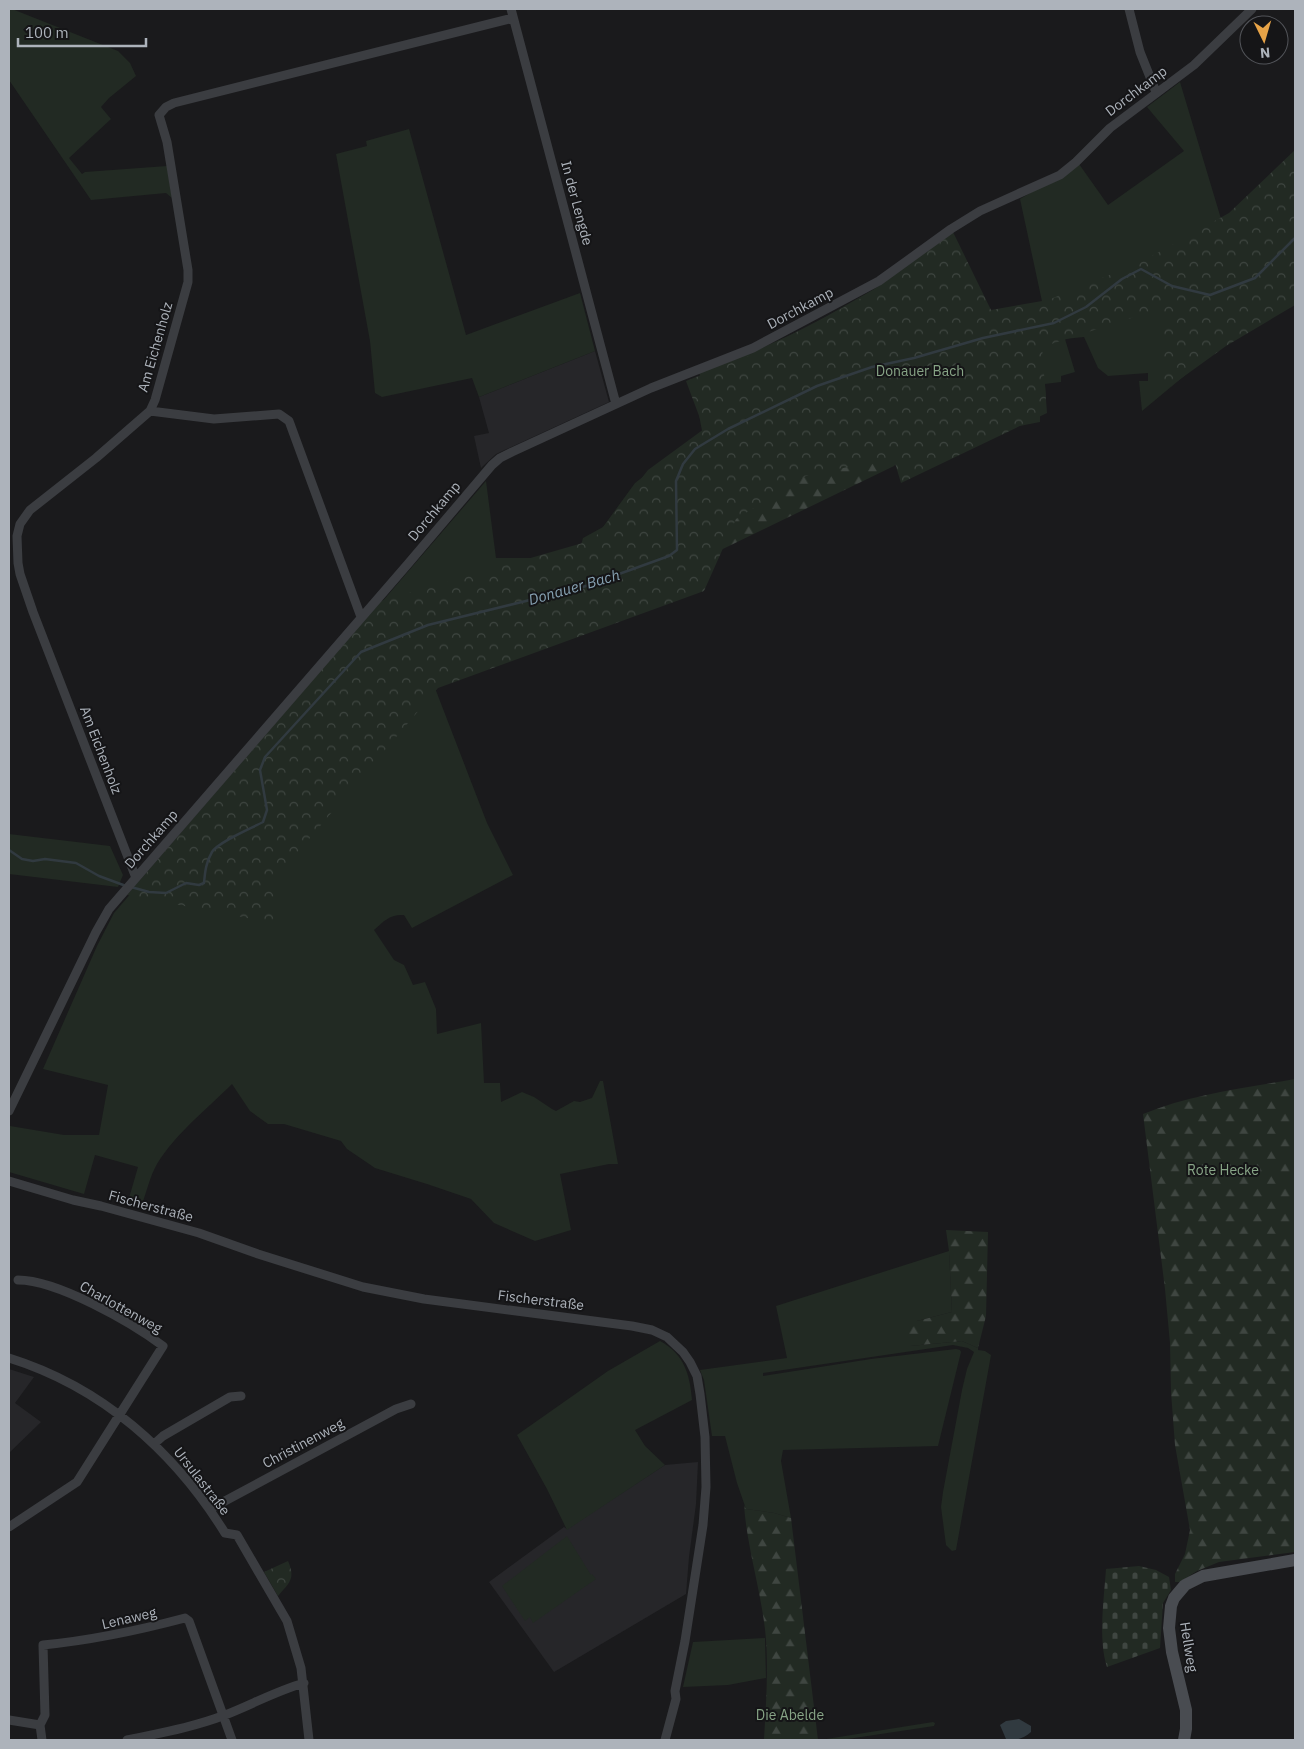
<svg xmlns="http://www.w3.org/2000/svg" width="1304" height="1749" viewBox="0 0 1304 1749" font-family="'IBM Plex Sans',sans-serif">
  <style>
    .built { fill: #262629 }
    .green { fill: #222a23 }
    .forest { fill: url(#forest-firs) }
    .cemetery { fill: url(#cemetery-stones) }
    .park { fill: url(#park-crowns) }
    .water { fill: #313a40 }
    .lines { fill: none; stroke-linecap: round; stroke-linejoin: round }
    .stream { stroke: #313a40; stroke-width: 2.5 }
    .street { stroke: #3b3d41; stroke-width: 9 }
    .secondary { stroke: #494c51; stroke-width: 12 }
    .labels { text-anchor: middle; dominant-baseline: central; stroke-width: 4; stroke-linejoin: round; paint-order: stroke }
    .street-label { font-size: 14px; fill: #adb3bb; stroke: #151517 }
    .park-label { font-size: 14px; fill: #87a486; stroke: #151517 }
    .water-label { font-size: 15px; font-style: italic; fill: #87a2b3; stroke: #151517 }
  </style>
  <defs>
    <pattern id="forest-firs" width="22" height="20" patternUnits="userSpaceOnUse" patternTransform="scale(1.25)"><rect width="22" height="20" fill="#222a23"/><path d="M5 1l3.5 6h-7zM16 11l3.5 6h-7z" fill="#3f4641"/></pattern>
    <pattern id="cemetery-stones" width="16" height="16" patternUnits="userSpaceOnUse" patternTransform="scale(1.25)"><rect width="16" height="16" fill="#222a23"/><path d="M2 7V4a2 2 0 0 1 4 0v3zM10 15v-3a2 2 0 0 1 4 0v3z" fill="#3f4641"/></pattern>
    <pattern id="park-crowns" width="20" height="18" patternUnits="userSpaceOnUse" patternTransform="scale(1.25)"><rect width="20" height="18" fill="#222a23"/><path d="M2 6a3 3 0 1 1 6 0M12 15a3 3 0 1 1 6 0" fill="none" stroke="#3f4641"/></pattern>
  </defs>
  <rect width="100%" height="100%" fill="#1a1a1c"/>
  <path class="built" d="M595,351L609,402L496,454L481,468L474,436L489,433L479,397Z
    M9,1369L34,1377L15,1403L41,1422L9,1453Z
    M698,1462L696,1504L689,1557L686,1594L554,1672L489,1582L564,1527L567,1529L665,1465Z"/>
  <path class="green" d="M9,9H12L118,51L130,63L136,76L109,98L101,107L111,119L69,158L82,174L85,172L167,166L172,198L166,193L91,200L9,80Z
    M1180,82L1237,272L1240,336L1201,362L1142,411L1139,381H1148V373L1108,376L1098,368L1084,337L1065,339L1075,372L1061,376V382L1045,384L1046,397L1040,398V422L911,447L435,688L487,823L513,875L412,928L404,915C390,914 384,921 374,930L394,960L404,965L413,985L425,982L436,1009L437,1034L481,1023L484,1083H500L501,1102L522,1092L534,1097L552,1109L556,1111L574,1101L580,1102L592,1098L600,1081H603L618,1164H609L560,1174L571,1230L535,1241L494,1223L471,1199L427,1184L375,1168L347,1149L341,1141L284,1124H268L250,1111L232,1084C207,1109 176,1133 157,1164C150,1176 147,1191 142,1204L138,1208L127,1205L138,1167L95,1155L84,1194L9,1172L10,1126L64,1135H99L108,1085L43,1069L97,946L114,913L486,481L496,558H549L576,561L583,538L603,527L635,483L702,431L699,415L714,412L699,373L755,351L808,327L909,269L964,329L1043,306L1020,199L1079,164L1108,205L1184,151L1147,107Z
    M409,129L466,335L580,293L595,351L479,397L472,378L382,397L375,393L370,341L336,154L367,146L366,141Z
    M9,834L110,846L123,875L118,887L9,874Z
    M949,1251L952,1312L917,1321L910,1346L962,1341L978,1348V1350L985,1351L991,1355L956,1550L952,1551L946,1545L941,1507L943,1492L962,1390L967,1369L974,1352L968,1348L953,1345L763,1373V1376L871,1359L956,1349L960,1350L961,1352L938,1446L783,1450L781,1461L791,1518L774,1513L746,1509L737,1483L725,1436H712L704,1380L700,1370L787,1358L776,1306Z
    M660,1341C684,1354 690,1374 692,1400L635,1430L645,1446L665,1465L567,1530L547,1489L517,1435L608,1371Z
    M567,1536L591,1575L592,1574L596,1579L533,1623L530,1617L525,1621L502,1586Z
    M765,1638L766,1678L728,1685L683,1687L693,1642Z
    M933,1722L935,1723L934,1726L841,1740H820Z"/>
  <path class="forest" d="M911,447L894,466L696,562L683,464Z
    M1295,1079V1552L1219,1562L1197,1571L1180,1582H1175V1574L1185,1554L1190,1530L1175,1445L1171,1392L1170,1343L1165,1289L1143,1114C1191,1094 1244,1088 1295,1079Z
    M946,1230L988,1232L986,1316L978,1348L962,1341L910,1346L903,1342L900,1328L917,1321L952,1312L949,1251Z
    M744,1505L746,1509L774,1513L791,1518L818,1740H764C766,1704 769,1665 765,1629C760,1587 747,1547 744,1505Z"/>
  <path class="cemetery" d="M1139,1566L1156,1570L1169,1577L1171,1590L1163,1603L1160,1648L1107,1667C1098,1639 1104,1599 1106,1569Z"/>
  <path class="park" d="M1295,150V305L1226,346L1161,393L1162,308L1042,347L1047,413L901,483L895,463L871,462L806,476L736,519L704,591L438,688L274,880L277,901L273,923L127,895L381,601L593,540L648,470L704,429L686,381L754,354L864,297L953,232L991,310L1048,300L1139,263L1229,213Z
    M288,1561C296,1579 289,1583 278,1596L264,1572Z"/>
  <path class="water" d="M1019,1719L1031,1726V1732C1024,1738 1015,1742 1006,1739L1000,1725L1006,1721Z"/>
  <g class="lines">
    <path class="stream" d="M9,850L22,859L33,861L45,859L76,863L99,876L126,886
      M131,887L149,892L166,893L186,883L199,885L204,883C205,872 206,862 212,852C218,842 252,828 263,822L267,810L260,770L265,757L361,652L428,625L583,587L669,556L677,550L676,481L683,464L695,449L728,429L817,386L872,367L914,358L983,338L1054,323L1086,307L1122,279L1141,269L1172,286L1210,295L1255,278L1295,238"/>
    <path class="street" d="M511,9L616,404
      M1129,9L1140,52L1156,92
      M150,411L214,419L279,414L289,421L361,617
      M136,878L33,612L20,574L18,563L17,536L20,524L30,510L96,458L150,411L155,400L188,282V270L167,142L159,115L166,107L174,103L513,18
      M9,1111L96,932L109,909L407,565L492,465L500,458L512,452L651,388L753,348L879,281L951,229L980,211L1060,175L1076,162L1110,128L1194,65L1252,9
      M9,1181L73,1200L101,1206L199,1233L258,1254L363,1287L424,1299L632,1326L652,1330L667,1337L683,1352L690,1362L697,1376L700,1394L705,1437L706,1487L703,1525L685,1641L675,1691L676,1699L665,1740
      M9,1358C102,1387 174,1451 225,1533L237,1535L287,1621L301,1668L309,1740
      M154,1444L163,1436L230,1397L241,1396
      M210,1509L396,1409L411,1404
      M9,1527L77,1482L163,1346C131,1322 57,1280 18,1280
      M9,1720L40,1725
      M42,1740L40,1725L45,1715L43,1645C94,1640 136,1631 185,1618L189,1621L232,1740
      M127,1740C160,1733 194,1727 225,1715C251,1705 276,1691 304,1683"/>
    <path class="secondary" d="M1184,1740L1186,1729V1710L1172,1652L1169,1628L1171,1606L1174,1598L1185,1585L1203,1576L1295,1560"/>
  </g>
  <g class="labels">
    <g class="street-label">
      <text transform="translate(1136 91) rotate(-37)">Dorchkamp</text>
      <text transform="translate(577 203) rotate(75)">In der Lengde</text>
      <text transform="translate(800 308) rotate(-28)">Dorchkamp</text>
      <text transform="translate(155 347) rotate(-74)">Am Eichenholz</text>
      <text transform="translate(434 511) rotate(-50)">Dorchkamp</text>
      <text transform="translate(101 750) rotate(69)">Am Eichenholz</text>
      <text transform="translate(151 839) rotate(-49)">Dorchkamp</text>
      <text transform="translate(151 1206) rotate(15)">Fischerstraße</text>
      <text transform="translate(541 1300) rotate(7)">Fischerstraße</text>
      <text transform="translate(121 1307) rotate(29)">Charlottenweg</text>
      <text transform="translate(303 1443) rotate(-28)">Christinenweg</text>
      <text transform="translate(202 1481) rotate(52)">Ursulastraße</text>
      <text transform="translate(129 1618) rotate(-13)">Lenaweg</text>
      <text transform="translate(1189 1647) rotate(81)">Hellweg</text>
    </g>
    <g class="park-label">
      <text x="920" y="371">Donauer Bach</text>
      <text x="1223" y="1170">Rote Hecke</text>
      <text x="790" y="1715">Die Abelde</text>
    </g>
    <g class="water-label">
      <text transform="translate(574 587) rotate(-16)">Donauer Bach</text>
    </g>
  </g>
  <rect width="1304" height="1749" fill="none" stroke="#adb3bb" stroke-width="20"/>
  <g transform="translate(1264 40) rotate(175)"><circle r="24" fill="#151517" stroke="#525459"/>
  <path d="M0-4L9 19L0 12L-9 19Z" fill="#e7a347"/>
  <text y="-8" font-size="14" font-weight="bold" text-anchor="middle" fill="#adb3bb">N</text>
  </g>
  <path d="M18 38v8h128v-8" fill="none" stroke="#adb3bb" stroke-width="2.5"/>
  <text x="25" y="38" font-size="15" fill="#adb3bb" stroke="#151517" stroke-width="4" paint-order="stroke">100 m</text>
</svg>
